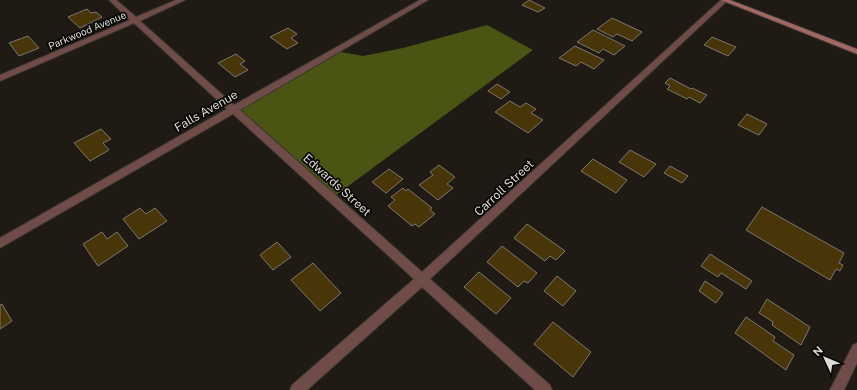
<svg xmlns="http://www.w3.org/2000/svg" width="857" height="390" viewBox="0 0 857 390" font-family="'Public Sans',sans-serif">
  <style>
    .forest { fill: #4a5413 }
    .building { fill: #493608; stroke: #7c776e }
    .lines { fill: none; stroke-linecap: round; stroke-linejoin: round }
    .street-casing { stroke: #3a362f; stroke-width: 2 }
    .secondary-casing { stroke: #3a362f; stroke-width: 2 }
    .street { fill: #704c49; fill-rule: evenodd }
    .secondary { fill: #a06763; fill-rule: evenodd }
    .labels { text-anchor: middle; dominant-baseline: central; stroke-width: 3.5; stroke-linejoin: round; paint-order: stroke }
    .far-street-label { font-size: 10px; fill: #dedcd7; stroke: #080604 }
    .street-label { font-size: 12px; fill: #dedcd7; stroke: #080604 }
  </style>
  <rect width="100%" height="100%" fill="#1f1b14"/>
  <path class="forest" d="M487,25L533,50L332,198L234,109L336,51L363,56L403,48Z"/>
  <path class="building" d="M529,0L545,8L538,12L522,5Z
    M87,9L91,13L96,12L102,17L80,28L68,17Z
    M612,18L642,32L632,41L617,34L613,37L597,29Z
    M288,28L297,34L291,38L298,43L287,49L270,37Z
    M593,30L625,46L614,55L603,49L599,53L577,42Z
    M28,36L39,48L19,56L9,43Z
    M712,37L736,47L728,56L704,45Z
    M575,46L604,60L594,69L581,62L576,66L559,58Z
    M236,54L245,61L240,64L248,70L235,77L218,63Z
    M670,78L691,89L692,88L707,95L700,103L689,97L687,99L667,89L670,86L665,83Z
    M497,84L510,92L501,99L488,91Z
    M510,101L520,107L526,103L536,109L531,113L543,120L528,133L495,112Z
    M747,114L767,124L759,135L738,125Z
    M101,129L111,139L103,143L109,150L90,161L74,143Z
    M630,150L656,164L644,177L619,162Z
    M593,159L627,180L616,193L581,171Z
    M439,165L455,177L447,184L453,188L438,200L419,185L433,175L430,172Z
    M670,166L688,176L682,183L664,173Z
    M389,169L403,179L386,193L372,182Z
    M403,188L406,191L408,189L432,208L430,210L435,214L419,227L415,224L412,226L388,206L395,200L391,197Z
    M762,207L844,253L839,263L843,265L840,271L836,269L830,280L746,230Z
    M140,208L146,214L155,208L167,221L139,239L123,219Z
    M527,224L565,251L556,260L550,256L545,261L514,238Z
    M102,232L107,239L117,232L128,246L98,266L83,244Z
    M277,242L291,257L273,270L260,255Z
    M502,246L537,273L528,283L524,281L518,287L487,262Z
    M710,254L752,281L746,289L721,273L718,277L701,266Z
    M313,263L341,293L320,311L291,280Z
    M479,272L511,298L496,314L464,287Z
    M557,276L576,291L563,306L544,291Z
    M705,281L723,293L716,303L699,291Z
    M767,299L810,327L801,345L772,325L773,322L759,313Z
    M2,304L12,321L0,329V305Z
    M746,317L775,337L773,341L794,355L786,370L735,333Z
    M553,322L591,352L573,377L534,344Z"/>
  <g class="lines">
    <g class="street-casing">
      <path id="street" d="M109,0H116L136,17L176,0H185L140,21L234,105L420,0H428L240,110L422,272L721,0H728L430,279L550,385L552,390H535L422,287L307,390H290L292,385L414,279L233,114L0,248V238L227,109L134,23L0,81V75L130,20Z
        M857,343V363L844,390H830L853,345Z"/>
    </g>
    <g class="secondary-casing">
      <path id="secondary" d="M721,0H730L857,49V54Z"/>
    </g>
    <use href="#street" class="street"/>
    <use href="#secondary" class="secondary"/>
  </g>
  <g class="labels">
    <g class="far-street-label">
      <text transform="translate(87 30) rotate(-23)">Parkwood Avenue</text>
    </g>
    <g class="street-label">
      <text transform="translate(206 111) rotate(-30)">Falls Avenue</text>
      <text transform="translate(337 185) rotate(42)">Edwards Street</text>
      <text transform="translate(504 188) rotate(-43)">Carroll Street</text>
    </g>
  </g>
  <g transform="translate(825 358) rotate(314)" stroke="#080604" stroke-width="3" paint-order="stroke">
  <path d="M0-3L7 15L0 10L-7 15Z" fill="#dedcd7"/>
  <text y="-6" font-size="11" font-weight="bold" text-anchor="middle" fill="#dedcd7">N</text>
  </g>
</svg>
